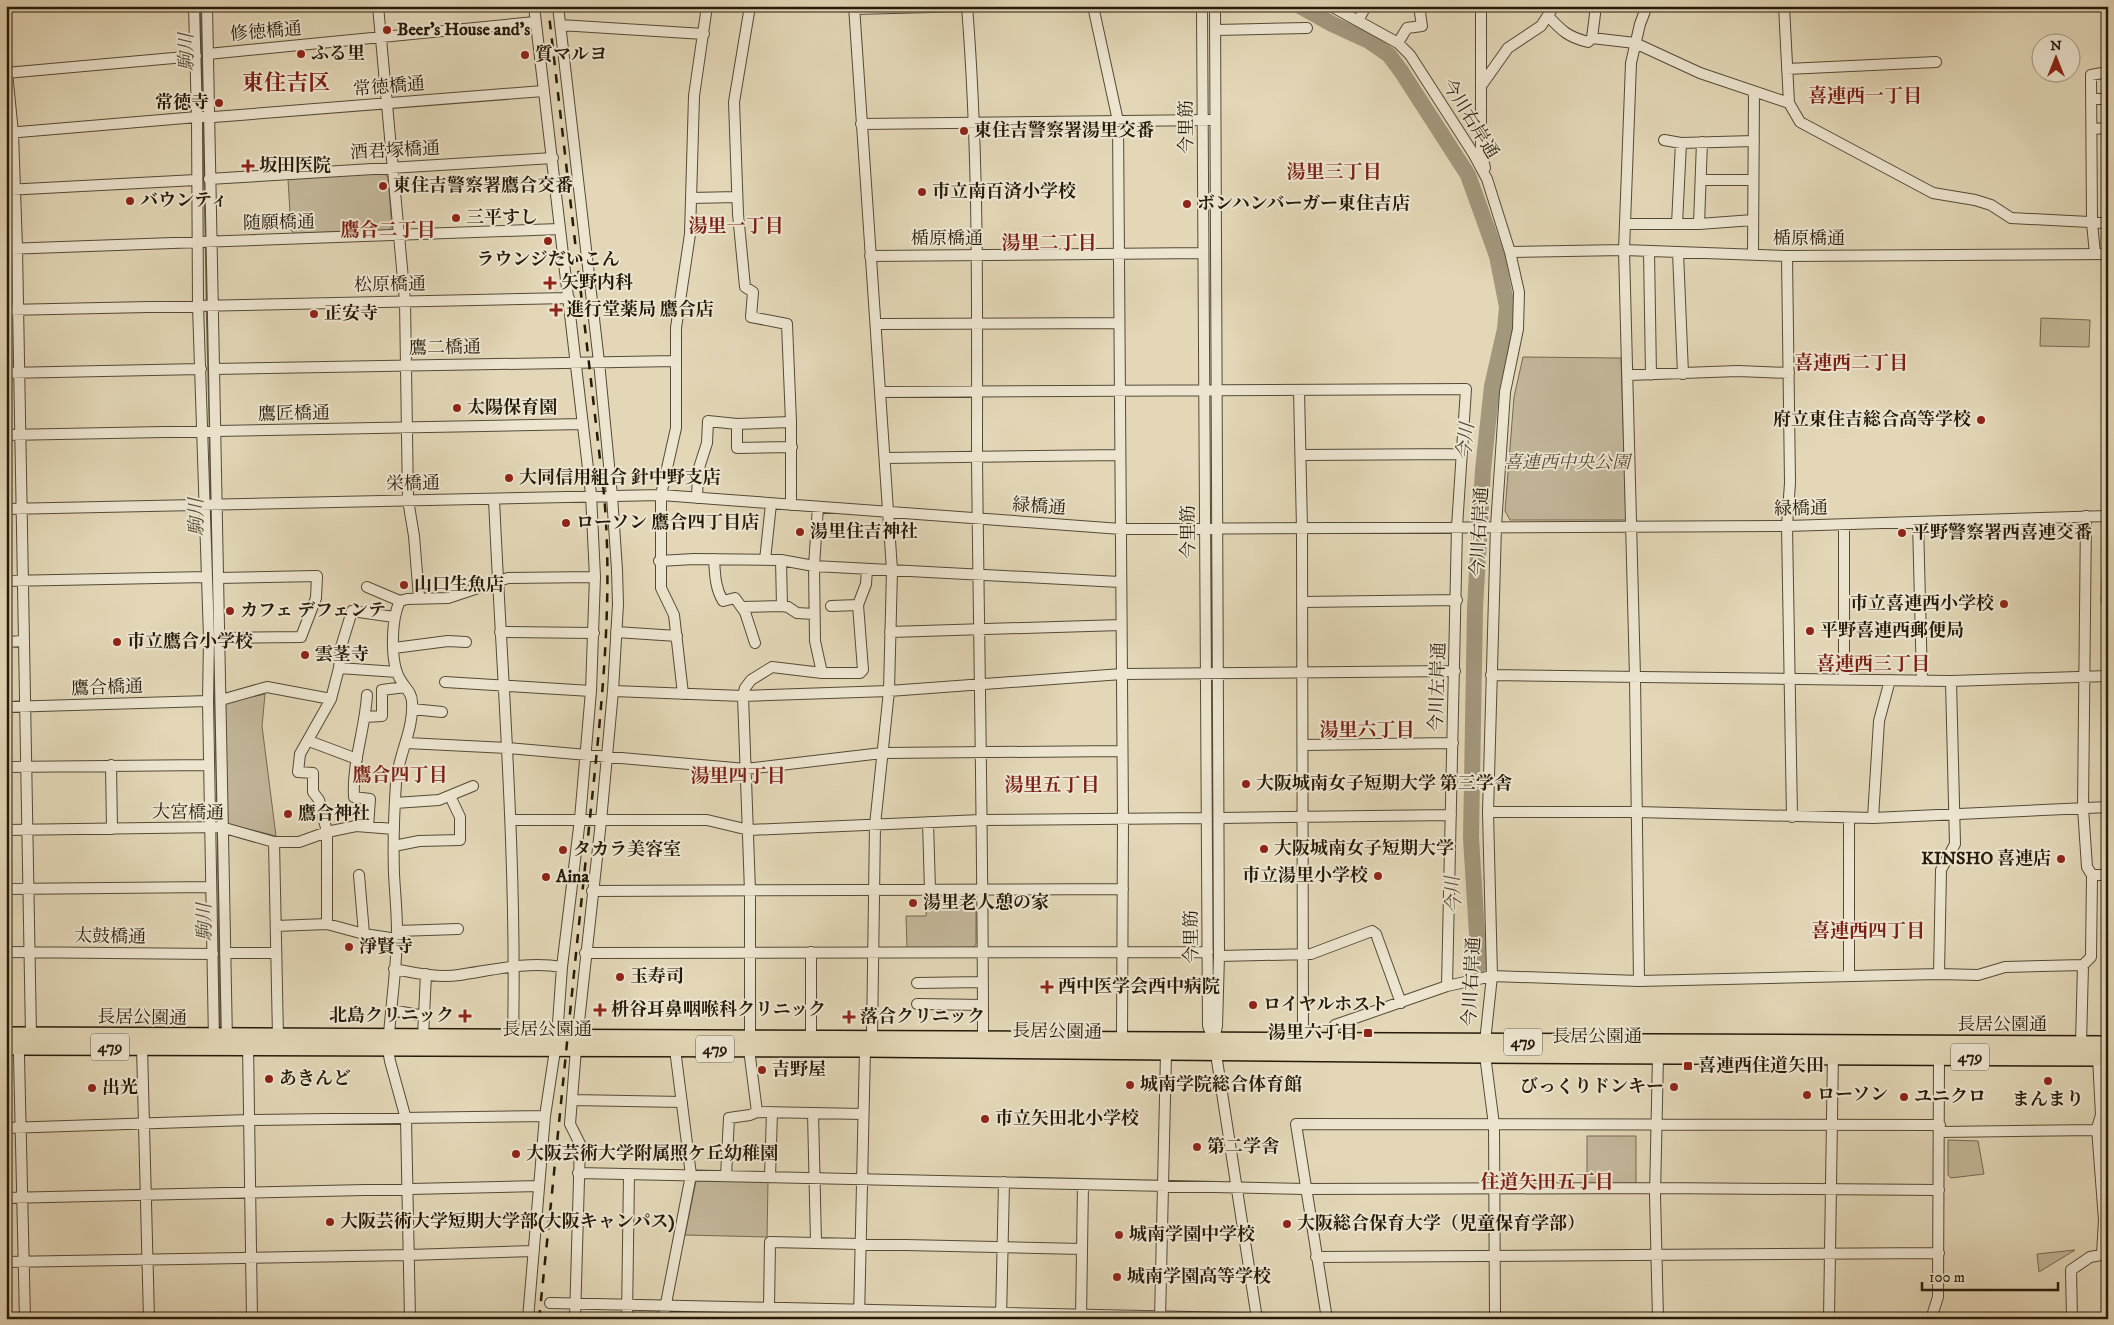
<svg xmlns="http://www.w3.org/2000/svg" width="2114" height="1325" viewBox="0 0 2114 1325" font-family="'IM FELL DW Pica','Noto Serif JP',serif">
  <style>
    .green { fill: #c3b79a; stroke: #746952 }
    .lines { fill: none; stroke-linecap: round; stroke-linejoin: round }
    .stream { stroke: #71654e; stroke-width: 2.5 }
    .river { stroke: #a3977c; stroke-width: 16 }
    .minor-casing { stroke: #554a35; stroke-width: 12 }
    .highway-casing { stroke: #261b0a; stroke-width: 18 }
    .minor { stroke: #ede5d0; stroke-width: 10 }
    .highway { stroke: #e3d7b7; stroke-width: 15 }
    .rail { stroke: #261b0a; stroke-width: 2.5; stroke-dasharray: 9 9; stroke-linecap: butt }
    .poi-dot { fill: #8f2418; stroke: #ede5d0; stroke-width: 2 }
    .labels { text-anchor: middle; dominant-baseline: central; stroke-width: 4; stroke-linejoin: round; paint-order: stroke }
    .shield { fill: #ede5d0; stroke: #625845; stroke-width: 1 }
    .shield-label { font-size: 16px; font-weight: bold; fill: #261b0a }
    .poi-label { font-size: 18px; font-weight: bold; fill: #261b0a; stroke: #ede5d0; text-anchor: start }
    .street-label { font-size: 18px; fill: #261b0a; stroke: #ede5d0 }
    .park-label { font-size: 18px; font-style: italic; fill: #554a35; stroke: #ede5d0 }
    .water-label { font-size: 19px; font-style: italic; fill: #584d38; stroke: #ede5d0 }
    .neighbourhood-label { font-size: 19px; font-weight: bold; fill: #7a1f14; stroke: #ede5d0 }
    .district-label { font-size: 22px; font-weight: bold; fill: #7a1f14; stroke: #ede5d0 }
  </style>
  <rect width="100%" height="100%" fill="#e3d7b7"/>
  <filter id="stains"><feTurbulence type="fractalNoise" baseFrequency=".004" numOctaves="4"/><feColorMatrix values="0 0 0 0 .2 0 0 0 0 .09 0 0 0 0 .02 0 0 0 .5 -.17"/></filter>
  <radialGradient id="worn" r=".72"><stop offset=".6" stop-color="#630" stop-opacity="0"/><stop offset="1" stop-color="#630" stop-opacity=".3"/></radialGradient>
  <path class="green" d="M383,173L388,177L392,227L387,232L349,231L295,234L291,230L288,179Z
    M2041,318L2090,320L2089,347L2040,346Z
    M1523,357L1621,358L1626,520H1510L1505,511L1514,397Z
    M2104,523H2108V603H2101Z
    M265,694L262,726L276,836L228,824L225,820L224,705L227,702Z
    M927,894H972L976,898V944L973,948H907L906,916H926Z
    M1587,1136H1636V1184H1587Z
    M1948,1140L1978,1141L1984,1174L1951,1178L1948,1175Z
    M696,1181L768,1182L767,1237L685,1235Z
    M2075,1250L2039,1272L2037,1254Z"/>
  <g class="lines">
    <path class="stream" d="M200,6L203,114
      M203,120L206,239
      M206,244L207,304
      M207,309L210,429
      M210,434L211,501
      M211,507L213,599
      M214,652L218,824
      M218,829L220,1028"/>
    <path class="river" d="M1300,6L1332,24L1369,41L1389,55L1401,71L1468,175L1497,256L1507,307L1505,329L1492,386L1483,470L1475,608L1471,838L1479,966"/>
    <g class="minor-casing">
      <path id="minor" d="M194,6L197,117L198,306L209,638L208,701L214,1042
        M207,6L227,1042
        M378,6L405,301L408,500L414,536L419,598
        M558,6L599,362L612,496L617,570L618,604L613,691L601,821L576,1049L570,1124L580,1144L575,1319
        M750,6L734,102L738,214L745,287L753,292L751,317L787,324L791,422V505
        M854,6L892,570L889,691L875,825L872,1038L865,1049L859,1319
        M967,6C979,157 977,307 977,457C979,651 983,845 983,1039
        M1093,6L1118,121L1123,818L1122,1041
        M1202,6L1208,1026L1214,1041L1257,1319
        M1331,6L1398,43L1410,55L1473,153L1487,179L1510,252L1519,292L1518,329L1505,392L1496,526L1488,812L1492,976L1485,1042
        M1481,6V150L1485,168
        M1784,6L1789,103L1800,122L1933,193L1975,200L1991,205L2011,218L2108,223
        M854,9L972,6
        M1548,16C1562,31 1568,37 1588,42L1592,38L1635,43L1700,73L1789,103
        M1358,21L1366,6
        M560,25L704,34
        M1216,30L1307,28
        M1592,38L1596,6
        M1398,43L1407,28L1422,26L1419,6
        M208,54L535,22
        M6,62L13,133L17,248L31,1035L19,1047V1056L25,1319
        M1787,69L1936,62
        M6,73L196,56
        M1481,86L1508,48L1541,26L1554,6
        M2092,99H2108
        M861,124L1209,120
        M2092,129L2108,128
        M7,133L197,117H214L543,91
        M1664,140L1681,143L1754,141
        M209,179L553,158
        M1701,180H1753
        M6,190L196,180
        M691,198L737,197
        M1625,224H1699L1753,220
        M1677,224L1681,143
        M1699,224L1702,142
        M6,249L560,229
        M1649,251L1651,375
        M1510,252L1624,250L1787,256L2108,254
        M1678,252L1683,374
        M2095,254L2092,223L2091,75L2108,72
        M1753,255L1754,92
        M870,256L1203,253
        M1787,256L1790,483L1787,526L1792,817
        M6,310L569,298
        M876,324L1119,323
        M214,369L675,361
        M6,373L201,369
        M1628,375L1738,371L1789,373
        M1299,390L1302,529L1303,1041
        M880,392L1466,389L1457,527L1447,986
        M737,424V448L792,447
        M6,435L583,424
        M1301,455L1461,454
        M885,458L1120,455
        M697,498L698,471L707,443L708,421L737,424L791,422
        M494,499C502,678 517,857 513,1037
        M6,509L661,495L1121,529L1787,526L2108,516
        M1918,522L1922,681
        M714,559C715,574 715,588 723,601L735,598L745,612L755,643
        M765,560L771,504
        M781,560L814,566L818,507
        M659,561L694,559L781,560L782,606
        M218,578L317,576L316,598L301,637L219,638
        M6,581L207,577
        M367,587L400,601L407,599L448,598L508,578L595,577
        M400,601C391,619 390,662 400,679C404,687 412,692 412,702C414,730 398,755 396,783C394,813 393,844 394,874C395,893 397,912 397,931C397,970 390,1010 388,1049L390,1061L406,1119L410,1319
        M1302,602L1457,600
        M831,606L858,605
        M742,607L782,606L788,607L797,613L814,614
        M500,632L594,633
        M616,632L677,636
        M890,632L1121,625
        M6,642L23,641
        M394,648L448,641L466,642
        M339,668L397,672
        M822,673L815,641L814,566L1120,582
        M1491,675L1951,681L2108,676
        M1844,680V525
        M445,682L591,691
        M613,691L743,696L889,691L1122,674L1455,671
        M683,694L674,615L661,588V495L676,428V328L690,234L694,96L707,6
        M367,695C365,730 352,762 354,797L370,799L368,827
        M221,700L267,687L331,699
        M6,707L208,701
        M412,709L442,712
        M365,717L382,716V690L405,687
        M309,741L357,759
        M407,743L507,748L746,769L882,753L1121,751
        M1303,745L1453,743
        M111,765L112,829
        M6,767L209,765
        M395,803L439,800L473,786
        M1488,812H1637L1873,818L2108,807
        M1219,818L1451,815
        M1873,818L1879,721L1890,680
        M511,820H707L749,830L981,820L1207,818
        M928,822L930,890
        M6,830L221,827L274,842H299L327,832L356,826L394,829
        M274,842L278,1037
        M394,846L419,841L460,840V817L450,796
        M359,875L364,934
        M2092,875H2108
        M6,889L211,887
        M592,891L1123,889
        M327,924L364,934L397,939
        M276,926L327,924V832L319,800L313,792V773L298,772L300,754L331,699L339,668L341,647L352,611L394,617
        M397,931L458,929
        M6,952L213,954
        M225,953H276
        M585,953L1208,952
        M1219,956L1311,954L1372,931L1376,934L1401,1003
        M394,969C415,973 438,978 459,975C493,970 527,961 562,967
        M1939,974L1941,870L1955,844L1951,681
        M1849,976V818
        M1639,981L1635,677L1624,250L1631,63L1640,24L1647,6
        M917,983L983,982
        M917,1004L983,1005
        M391,1010L424,1016
        M423,1037L426,974
        M750,1037V891L743,696L745,688L751,680L772,667L822,673H860L863,670L858,605L866,584L867,569
        M811,1038V952
        M1214,1040L1217,1026L1219,956L1215,6
        M1333,1042V1029L1335,1025L1447,986L1492,976L1639,981L1939,974L1978,975L2005,967L2083,965
        M248,1043L252,1319
        M2081,1044L2083,965L2091,957L2092,875L2087,867L2083,808L2086,516
        M142,1047L149,1319
        M749,1049L757,1112L863,1114
        M1485,1055L1494,1125L1495,1319
        M1658,1056L1655,1195L1658,1319
        M2098,1058L2101,1115L2097,1128L2104,1220L2102,1254
        M572,1100L682,1102
        M813,1113L816,1242
        M6,1128L249,1120L545,1116
        M1940,1132L2097,1130
        M578,1173L1306,1189L1655,1188L1939,1190
        M726,1176L729,1118L750,1115L757,1112
        M770,1177L772,1112
        M6,1198L538,1186
        M1316,1257L1939,1253
        M6,1262L409,1255L534,1251
        M550,1303L1286,1319
        M769,1308L770,1242L1082,1249
        M528,1319L545,1116L557,1037L562,967L580,819L591,691L595,577L591,494L534,6
        M627,1319L629,1174
        M663,1319L691,1175L675,1049
        M1001,1319L1004,1182
        M1081,1319L1083,1184
        M1160,1319L1166,1053
        M1327,1319L1296,1124L1940,1125
        M1829,1319L1833,1052
        M1931,1319L1938,1297L1939,1057
        M2072,1319L2071,1270L2090,1257L2107,1254"/>
    </g>
    <g class="highway-casing">
      <path id="highway" d="M6,1035L2108,1044
        M6,1047L865,1049L1485,1055L2108,1058"/>
    </g>
    <use href="#minor" class="minor"/>
    <use href="#highway" class="highway"/>
    <path class="rail" d="M539,1319C555,1168 569,1018 585,867C597,743 615,618 604,494L548,6"/>
  </g>
  <g class="poi-dot">
    <circle cx="387" cy="30" r="5"/>
    <circle cx="301" cy="54" r="5"/>
    <circle cx="525" cy="55" r="5"/>
    <circle cx="219" cy="103" r="5"/>
    <circle cx="964" cy="131" r="5"/>
    <path d="M245.5 158.5h5v5h5v5h-5v5h-5v-5h-5v-5h5z"/>
    <circle cx="383" cy="186" r="5"/>
    <circle cx="922" cy="192" r="5"/>
    <circle cx="130" cy="201" r="5"/>
    <circle cx="1187" cy="204" r="5"/>
    <circle cx="456" cy="218" r="5"/>
    <circle cx="548" cy="241" r="5"/>
    <path d="M547.5 275.5h5v5h5v5h-5v5h-5v-5h-5v-5h5z"/>
    <path d="M553.5 302.5h5v5h5v5h-5v5h-5v-5h-5v-5h5z"/>
    <circle cx="314" cy="314" r="5"/>
    <circle cx="457" cy="408" r="5"/>
    <circle cx="1981" cy="420" r="5"/>
    <circle cx="509" cy="478" r="5"/>
    <circle cx="566" cy="523" r="5"/>
    <circle cx="800" cy="532" r="5"/>
    <circle cx="1902" cy="533" r="5"/>
    <circle cx="404" cy="585" r="5"/>
    <circle cx="2004" cy="604" r="5"/>
    <circle cx="230" cy="611" r="5"/>
    <circle cx="1810" cy="631" r="5"/>
    <circle cx="117" cy="642" r="5"/>
    <circle cx="305" cy="655" r="5"/>
    <circle cx="1246" cy="784" r="5"/>
    <circle cx="288" cy="814" r="5"/>
    <circle cx="1264" cy="849" r="5"/>
    <circle cx="563" cy="850" r="5"/>
    <circle cx="2061" cy="859" r="5"/>
    <circle cx="1378" cy="876" r="5"/>
    <circle cx="546" cy="877" r="5"/>
    <circle cx="913" cy="903" r="5"/>
    <circle cx="349" cy="947" r="5"/>
    <circle cx="620" cy="977" r="5"/>
    <path d="M1044.5 979.5h5v5h5v5h-5v5h-5v-5h-5v-5h5z"/>
    <circle cx="1253" cy="1005" r="5"/>
    <path d="M597.5 1002.5h5v5h5v5h-5v5h-5v-5h-5v-5h5z"/>
    <path d="M462.5 1008.5h5v5h5v5h-5v5h-5v-5h-5v-5h5z"/>
    <path d="M846.5 1009.5h5v5h5v5h-5v5h-5v-5h-5v-5h5z"/>
    <rect x="1363" y="1028" width="10" height="10" rx="2.5"/>
    <rect x="1683" y="1061" width="10" height="10" rx="2.5"/>
    <circle cx="762" cy="1070" r="5"/>
    <circle cx="269" cy="1079" r="5"/>
    <circle cx="2048" cy="1081" r="5"/>
    <circle cx="1130" cy="1085" r="5"/>
    <circle cx="1674" cy="1087" r="5"/>
    <circle cx="92" cy="1088" r="5"/>
    <circle cx="1807" cy="1095" r="5"/>
    <circle cx="1904" cy="1097" r="5"/>
    <circle cx="985" cy="1119" r="5"/>
    <circle cx="1197" cy="1147" r="5"/>
    <circle cx="516" cy="1154" r="5"/>
    <circle cx="330" cy="1222" r="5"/>
    <circle cx="1287" cy="1224" r="5"/>
    <circle cx="1119" cy="1235" r="5"/>
    <circle cx="1117" cy="1277" r="5"/>
  </g>
  <g class="labels">
    <g class="shield">
      <rect x="1504" y="1028.5" width="38" height="27" rx="4"/>
      <rect x="91" y="1033.5" width="38" height="27" rx="4"/>
      <rect x="696" y="1035.5" width="38" height="27" rx="4"/>
      <rect x="1951" y="1043.5" width="38" height="27" rx="4"/>
    </g>
    <g class="shield-label">
      <text x="1523" y="1042">479</text>
      <text x="110" y="1047">479</text>
      <text x="715" y="1049">479</text>
      <text x="1970" y="1057">479</text>
    </g>
    <g class="poi-label">
      <text x="397" y="30">Beer's House and's</text>
      <text x="311" y="54">ふる里</text>
      <text x="535" y="55">質マルヨ</text>
      <text x="209" y="103" text-anchor="end">常徳寺</text>
      <text x="974" y="131">東住吉警察署湯里交番</text>
      <text x="259" y="166">坂田医院</text>
      <text x="393" y="186">東住吉警察署鷹合交番</text>
      <text x="932" y="192">市立南百済小学校</text>
      <text x="140" y="201">バウンティ</text>
      <text x="1197" y="204">ボンハンバーガー東住吉店</text>
      <text x="466" y="218">三平すし</text>
      <text x="548" y="260" text-anchor="middle">ラウンジだいこん</text>
      <text x="561" y="283">矢野内科</text>
      <text x="566" y="310">進行堂薬局 鷹合店</text>
      <text x="324" y="314">正安寺</text>
      <text x="467" y="408">太陽保育園</text>
      <text x="1971" y="420" text-anchor="end">府立東住吉総合高等学校</text>
      <text x="519" y="478">大同信用組合 針中野支店</text>
      <text x="576" y="523">ローソン 鷹合四丁目店</text>
      <text x="810" y="532">湯里住吉神社</text>
      <text x="1912" y="533">平野警察署西喜連交番</text>
      <text x="414" y="585">山口生魚店</text>
      <text x="1994" y="604" text-anchor="end">市立喜連西小学校</text>
      <text x="240" y="611">カフェ デフェンテ</text>
      <text x="1820" y="631">平野喜連西郵便局</text>
      <text x="127" y="642">市立鷹合小学校</text>
      <text x="315" y="655">雲茎寺</text>
      <text x="1256" y="784">大阪城南女子短期大学 第三学舎</text>
      <text x="298" y="814">鷹合神社</text>
      <text x="1274" y="849">大阪城南女子短期大学</text>
      <text x="573" y="850">タカラ美容室</text>
      <text x="2051" y="859" text-anchor="end">KINSHO 喜連店</text>
      <text x="1368" y="876" text-anchor="end">市立湯里小学校</text>
      <text x="556" y="877">Aina</text>
      <text x="923" y="903">湯里老人憩の家</text>
      <text x="359" y="947">淨賢寺</text>
      <text x="630" y="977">玉寿司</text>
      <text x="1058" y="987">西中医学会西中病院</text>
      <text x="1263" y="1005">ロイヤルホスト</text>
      <text x="611" y="1010">枡谷耳鼻咽喉科クリニック</text>
      <text x="454" y="1016" text-anchor="end">北島クリニック</text>
      <text x="860" y="1017">落合クリニック</text>
      <text x="1358" y="1033" text-anchor="end">湯里六丁目</text>
      <text x="1698" y="1066">喜連西住道矢田</text>
      <text x="772" y="1070">吉野屋</text>
      <text x="279" y="1079">あきんど</text>
      <text x="1140" y="1085">城南学院総合体育館</text>
      <text x="1664" y="1087" text-anchor="end">びっくりドンキー</text>
      <text x="102" y="1088">出光</text>
      <text x="1817" y="1095">ローソン</text>
      <text x="1914" y="1097">ユニクロ</text>
      <text x="2048" y="1100" text-anchor="middle">まんまり</text>
      <text x="995" y="1119">市立矢田北小学校</text>
      <text x="1207" y="1147">第二学舎</text>
      <text x="526" y="1154">大阪芸術大学附属照ケ丘幼稚園</text>
      <text x="340" y="1222">大阪芸術大学短期大学部(大阪キャンパス)</text>
      <text x="1297" y="1224">大阪総合保育大学（児童保育学部）</text>
      <text x="1129" y="1235">城南学園中学校</text>
      <text x="1127" y="1277">城南学園高等学校</text>
    </g>
    <g class="street-label">
      <text transform="translate(266 32) rotate(-5)">修徳橋通</text>
      <text transform="translate(389 87) rotate(-5)">常徳橋通</text>
      <text transform="translate(1470 119) rotate(58)">今川右岸通</text>
      <text transform="translate(1187 127) rotate(-90)">今里筋</text>
      <text transform="translate(395 151) rotate(-3)">酒君塚橋通</text>
      <text transform="translate(279 223) rotate(-1)">随願橋通</text>
      <text x="947" y="239">楯原橋通</text>
      <text x="1809" y="239">楯原橋通</text>
      <text transform="translate(390 285) rotate(-1)">松原橋通</text>
      <text transform="translate(445 348) rotate(-1)">鷹二橋通</text>
      <text transform="translate(294 414) rotate(-1)">鷹匠橋通</text>
      <text transform="translate(413 484) rotate(-1)">栄橋通</text>
      <text transform="translate(1039 507) rotate(4)">緑橋通</text>
      <text transform="translate(1801 509) rotate(-1)">緑橋通</text>
      <text transform="translate(1189 532) rotate(-90)">今里筋</text>
      <text transform="translate(1480 532) rotate(-87)">今川右岸通</text>
      <text transform="translate(1438 687) rotate(-88)">今川左岸通</text>
      <text transform="translate(107 688) rotate(-2)">鷹合橋通</text>
      <text transform="translate(188 813) rotate(1)">大宮橋通</text>
      <text transform="translate(110 937) rotate(1)">太鼓橋通</text>
      <text transform="translate(1192 937) rotate(-90)">今里筋</text>
      <text transform="translate(1472 982) rotate(-87)">今川右岸通</text>
      <text transform="translate(142 1018) rotate(1)">長居公園通</text>
      <text x="2002" y="1025">長居公園通</text>
      <text x="547" y="1030">長居公園通</text>
      <text transform="translate(1057 1032) rotate(1)">長居公園通</text>
      <text x="1597" y="1037">長居公園通</text>
    </g>
    <g class="park-label">
      <text x="1567" y="463">喜連西中央公園</text>
    </g>
    <g class="water-label">
      <text transform="translate(187 52) rotate(-91)">駒川</text>
      <text transform="translate(1466 442) rotate(-84)">今川</text>
      <text transform="translate(197 517) rotate(-91)">駒川</text>
      <text transform="translate(1454 895) rotate(-93)">今川</text>
      <text transform="translate(205 922) rotate(-91)">駒川</text>
    </g>
    <g class="neighbourhood-label">
      <text x="1865" y="96">喜連西一丁目</text>
      <text x="1334" y="172">湯里三丁目</text>
      <text x="736" y="226">湯里一丁目</text>
      <text x="388" y="230">鷹合二丁目</text>
      <text x="1049" y="243">湯里二丁目</text>
      <text x="1851" y="363">喜連西二丁目</text>
      <text x="1873" y="664">喜連西三丁目</text>
      <text x="1367" y="730">湯里六丁目</text>
      <text x="400" y="775">鷹合四丁目</text>
      <text x="738" y="776">湯里四丁目</text>
      <text x="1052" y="785">湯里五丁目</text>
      <text x="1868" y="931">喜連西四丁目</text>
      <text x="1547" y="1182">住道矢田五丁目</text>
    </g>
    <g class="district-label">
      <text x="286" y="83">東住吉区</text>
    </g>
  </g>
  <rect width="2114" height="1325" fill="none" stroke="#e3d7b7" stroke-width="25"/>
  <rect x="8" y="8" width="2099" height="1310" fill="none" stroke="#261b0a" stroke-width="2.5"/>
  <rect x="12" y="12" width="2089" height="1300" fill="none" stroke="#261b0a"/>
  <g transform="translate(2056 58)"><circle r="24" fill="#ede5d0" stroke="#9d9481"/>
  <path d="M0-4L9 19L0 12L-9 19Z" fill="#8f2418"/>
  <text y="-8" font-size="14" font-weight="bold" text-anchor="middle" fill="#261b0a">N</text>
  </g>
  <path d="M1922 1282v8h136v-8" fill="none" stroke="#261b0a" stroke-width="2.5"/>
  <text x="1929" y="1282" font-size="15" fill="#261b0a" stroke="#ede5d0" stroke-width="4" paint-order="stroke">100 m</text>
  <rect width="100%" height="100%" filter="url(#stains)"/>
  <rect width="100%" height="100%" fill="url(#worn)"/>
</svg>
